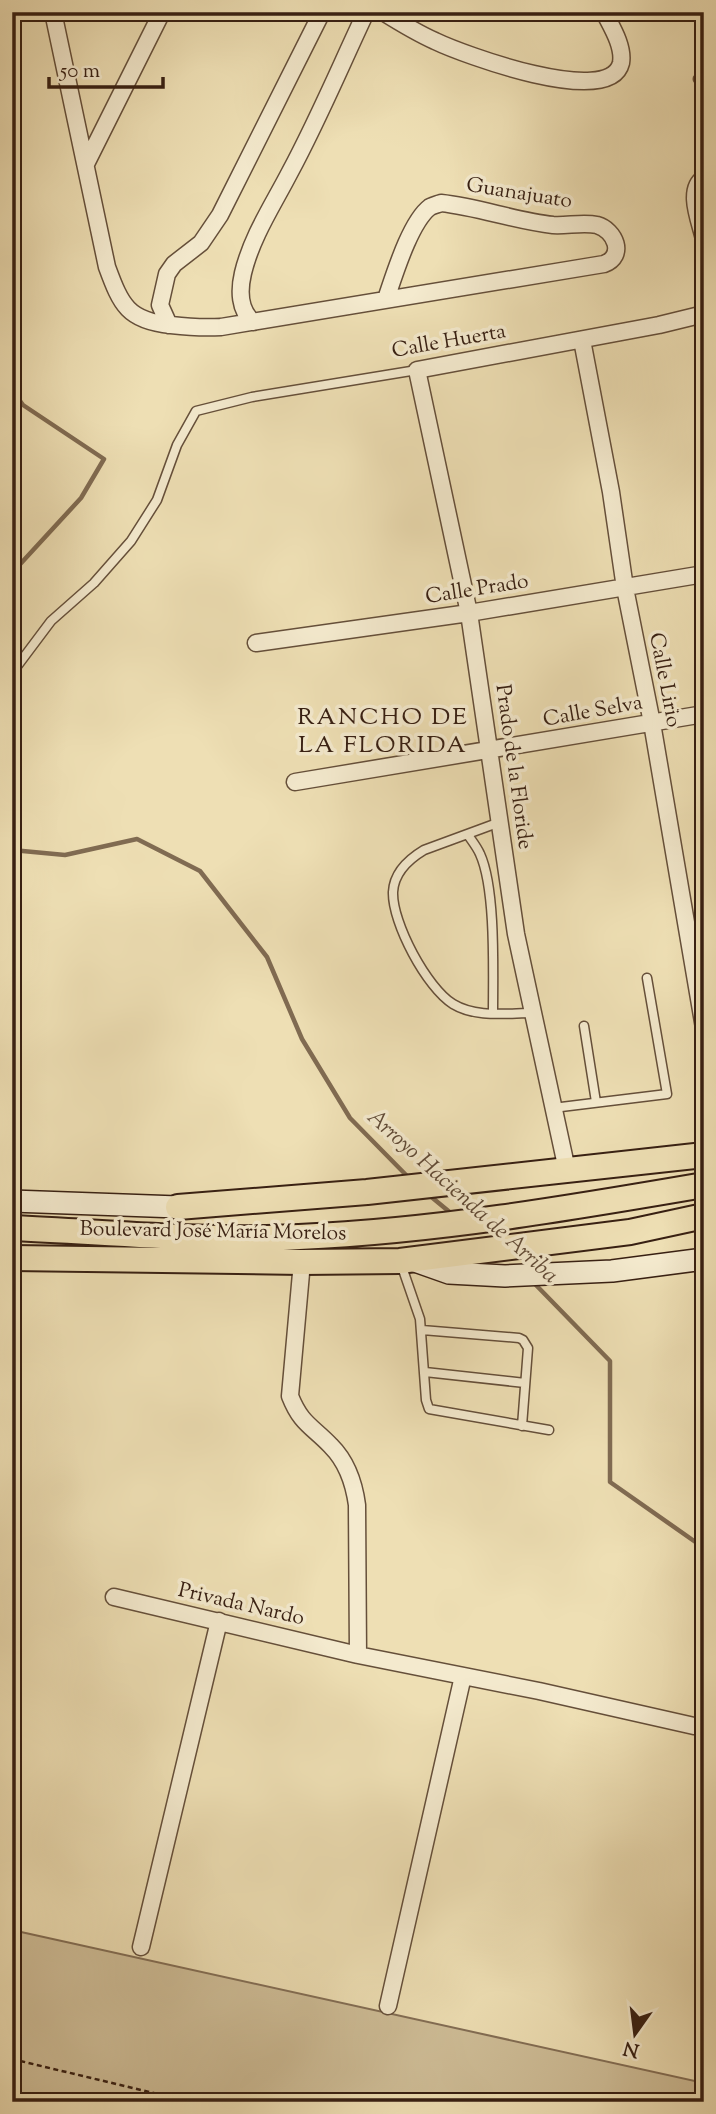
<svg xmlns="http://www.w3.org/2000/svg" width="716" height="2114" viewBox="0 0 716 2114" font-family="'Sorts Mill Goudy',serif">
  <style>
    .green { fill: #cfbe98; stroke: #836e55; stroke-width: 2 }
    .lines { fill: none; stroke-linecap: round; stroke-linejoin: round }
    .stream { stroke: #806b52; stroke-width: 4.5 }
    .lane-casing { stroke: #654f3a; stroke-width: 11 }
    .street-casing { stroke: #654f3a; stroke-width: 19 }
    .secondary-casing { stroke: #371f12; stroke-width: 24 }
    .primary-casing { stroke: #371f12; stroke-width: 28 }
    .path { stroke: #371f12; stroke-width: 2.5; stroke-dasharray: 5 3.5; stroke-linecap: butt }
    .lane { stroke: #f4eace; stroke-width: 8 }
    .street { stroke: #f4eace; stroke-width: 16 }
    .secondary { stroke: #f4eace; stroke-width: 21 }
    .primary { stroke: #eedfb4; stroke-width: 24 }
    .labels { text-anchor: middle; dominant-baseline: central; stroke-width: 7; stroke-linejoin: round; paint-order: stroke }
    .street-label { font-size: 21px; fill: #371f12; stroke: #f4eace }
    .water-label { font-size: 23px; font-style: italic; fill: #614b37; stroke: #f4eace }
    .quarter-label { font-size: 24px; letter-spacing: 2px; fill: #371f12; stroke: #f4eace }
  </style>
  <rect width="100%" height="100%" fill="#eedfb4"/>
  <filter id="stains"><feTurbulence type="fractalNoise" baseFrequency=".00286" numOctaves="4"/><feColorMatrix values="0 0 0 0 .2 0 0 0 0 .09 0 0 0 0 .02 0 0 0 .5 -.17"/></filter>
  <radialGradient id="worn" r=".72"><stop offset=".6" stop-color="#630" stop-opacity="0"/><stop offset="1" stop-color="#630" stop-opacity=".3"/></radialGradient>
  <path class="green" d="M12,1930L704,2083V2102H12Z"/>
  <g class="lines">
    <path class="stream" d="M12,390L23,405L104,459L81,498L12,573
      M12,850L65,855L137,839L200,871L267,957L302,1039L350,1118L409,1178
      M429,1195L452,1214
      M534,1283L610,1361V1482L704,1548"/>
    <g class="lane-casing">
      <path id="lane" d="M698,79H704
        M12,673L51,621L94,583L131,541L157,500L177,445L196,411L252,397L417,370
        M500,822L424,850C409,859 394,873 393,892C392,923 427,988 453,1004C476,1018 507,1013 533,1013
        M468,835C472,841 477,847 480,854C496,889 493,973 493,1013
        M584,1026L596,1102
        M553,1108L667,1094L647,978
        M401,1264L420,1319L426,1400L429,1409L549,1430
        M422,1330L519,1338L523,1340L528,1348L522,1426
        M425,1372L525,1383"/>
    </g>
    <g class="street-casing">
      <path id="street" d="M53,12L107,267C121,305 128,321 171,325C188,327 204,328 221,327L604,264C626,256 615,230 597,225C583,222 567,226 553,225C515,221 479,207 441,203C439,204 431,206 430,207C410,222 394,276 386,299
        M383,12C399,22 417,33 435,41C462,54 610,109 621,63C624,46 611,26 604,12
        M86,164L162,12
        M704,178C686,190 700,221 704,239
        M253,322C239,310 239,290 243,273C252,236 273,205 290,172C318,120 341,65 366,12
        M169,325L160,305L167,274L174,264L201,243L220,215L322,12
        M582,340L611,492L625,588L652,723L704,1028
        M256,643L469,613L704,574
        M295,782L704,714
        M567,1170L516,934L469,613L417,370L659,325L704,314
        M302,1262L290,1396C301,1424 312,1426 331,1446C347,1462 354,1483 357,1505L358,1655
        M114,1597L358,1655L539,1691L694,1726
        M141,1947L219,1621
        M388,2006L463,1676"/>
    </g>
    <g class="secondary-casing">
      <path id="secondary" d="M12,1201L178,1207
        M412,1260L449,1273L505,1276L612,1271L704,1259"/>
    </g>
    <g class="primary-casing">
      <path id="primary" d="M178,1207L367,1192L704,1155
        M12,1228C107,1232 204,1242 299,1237C435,1231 570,1208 704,1185
        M12,1258L302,1262L400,1261L630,1232L704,1216"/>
    </g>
    <path class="path" d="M12,2059L191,2102"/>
    <use href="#lane" class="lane"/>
    <use href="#street" class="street"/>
    <use href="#secondary" class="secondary"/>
    <use href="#primary" class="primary"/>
  </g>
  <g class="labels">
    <g class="street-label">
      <text transform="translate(519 194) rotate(9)">Guanajuato</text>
      <text transform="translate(449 342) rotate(-10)">Calle Huerta</text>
      <text transform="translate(477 590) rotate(-9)">Calle Prado</text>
      <text transform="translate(664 680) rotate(79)">Calle Lirio</text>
      <text transform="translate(593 712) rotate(-10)">Calle Selva</text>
      <text transform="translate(513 767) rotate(82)">Prado de la Floride</text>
      <text transform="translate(213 1232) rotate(1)">Boulevard José María Morelos</text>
      <text transform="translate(241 1605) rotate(13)">Privada Nardo</text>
    </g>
    <g class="water-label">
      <text transform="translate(462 1197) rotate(42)">Arroyo Hacienda de Arriba</text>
    </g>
    <g class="quarter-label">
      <text x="383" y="718">RANCHO DE<tspan x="383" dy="28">LA FLORIDA</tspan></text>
    </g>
  </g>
  <rect width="716" height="2114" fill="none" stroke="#eedfb4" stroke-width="42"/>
  <rect x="14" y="14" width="688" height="2086" fill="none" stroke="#371f12" stroke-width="3.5"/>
  <rect x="21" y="21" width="674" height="2072" fill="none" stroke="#371f12" stroke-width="2"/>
  <g transform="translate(635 2034) rotate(194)" stroke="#f4eace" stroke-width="5" paint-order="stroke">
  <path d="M0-5L12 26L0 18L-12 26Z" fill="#371f12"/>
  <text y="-10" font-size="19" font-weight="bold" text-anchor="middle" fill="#371f12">N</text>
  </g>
  <path d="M49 77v10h114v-10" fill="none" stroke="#371f12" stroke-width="3.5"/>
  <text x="60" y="77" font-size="21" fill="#371f12" stroke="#f4eace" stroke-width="5" paint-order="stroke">50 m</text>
  <rect width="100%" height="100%" filter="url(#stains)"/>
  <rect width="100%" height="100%" fill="url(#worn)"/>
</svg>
